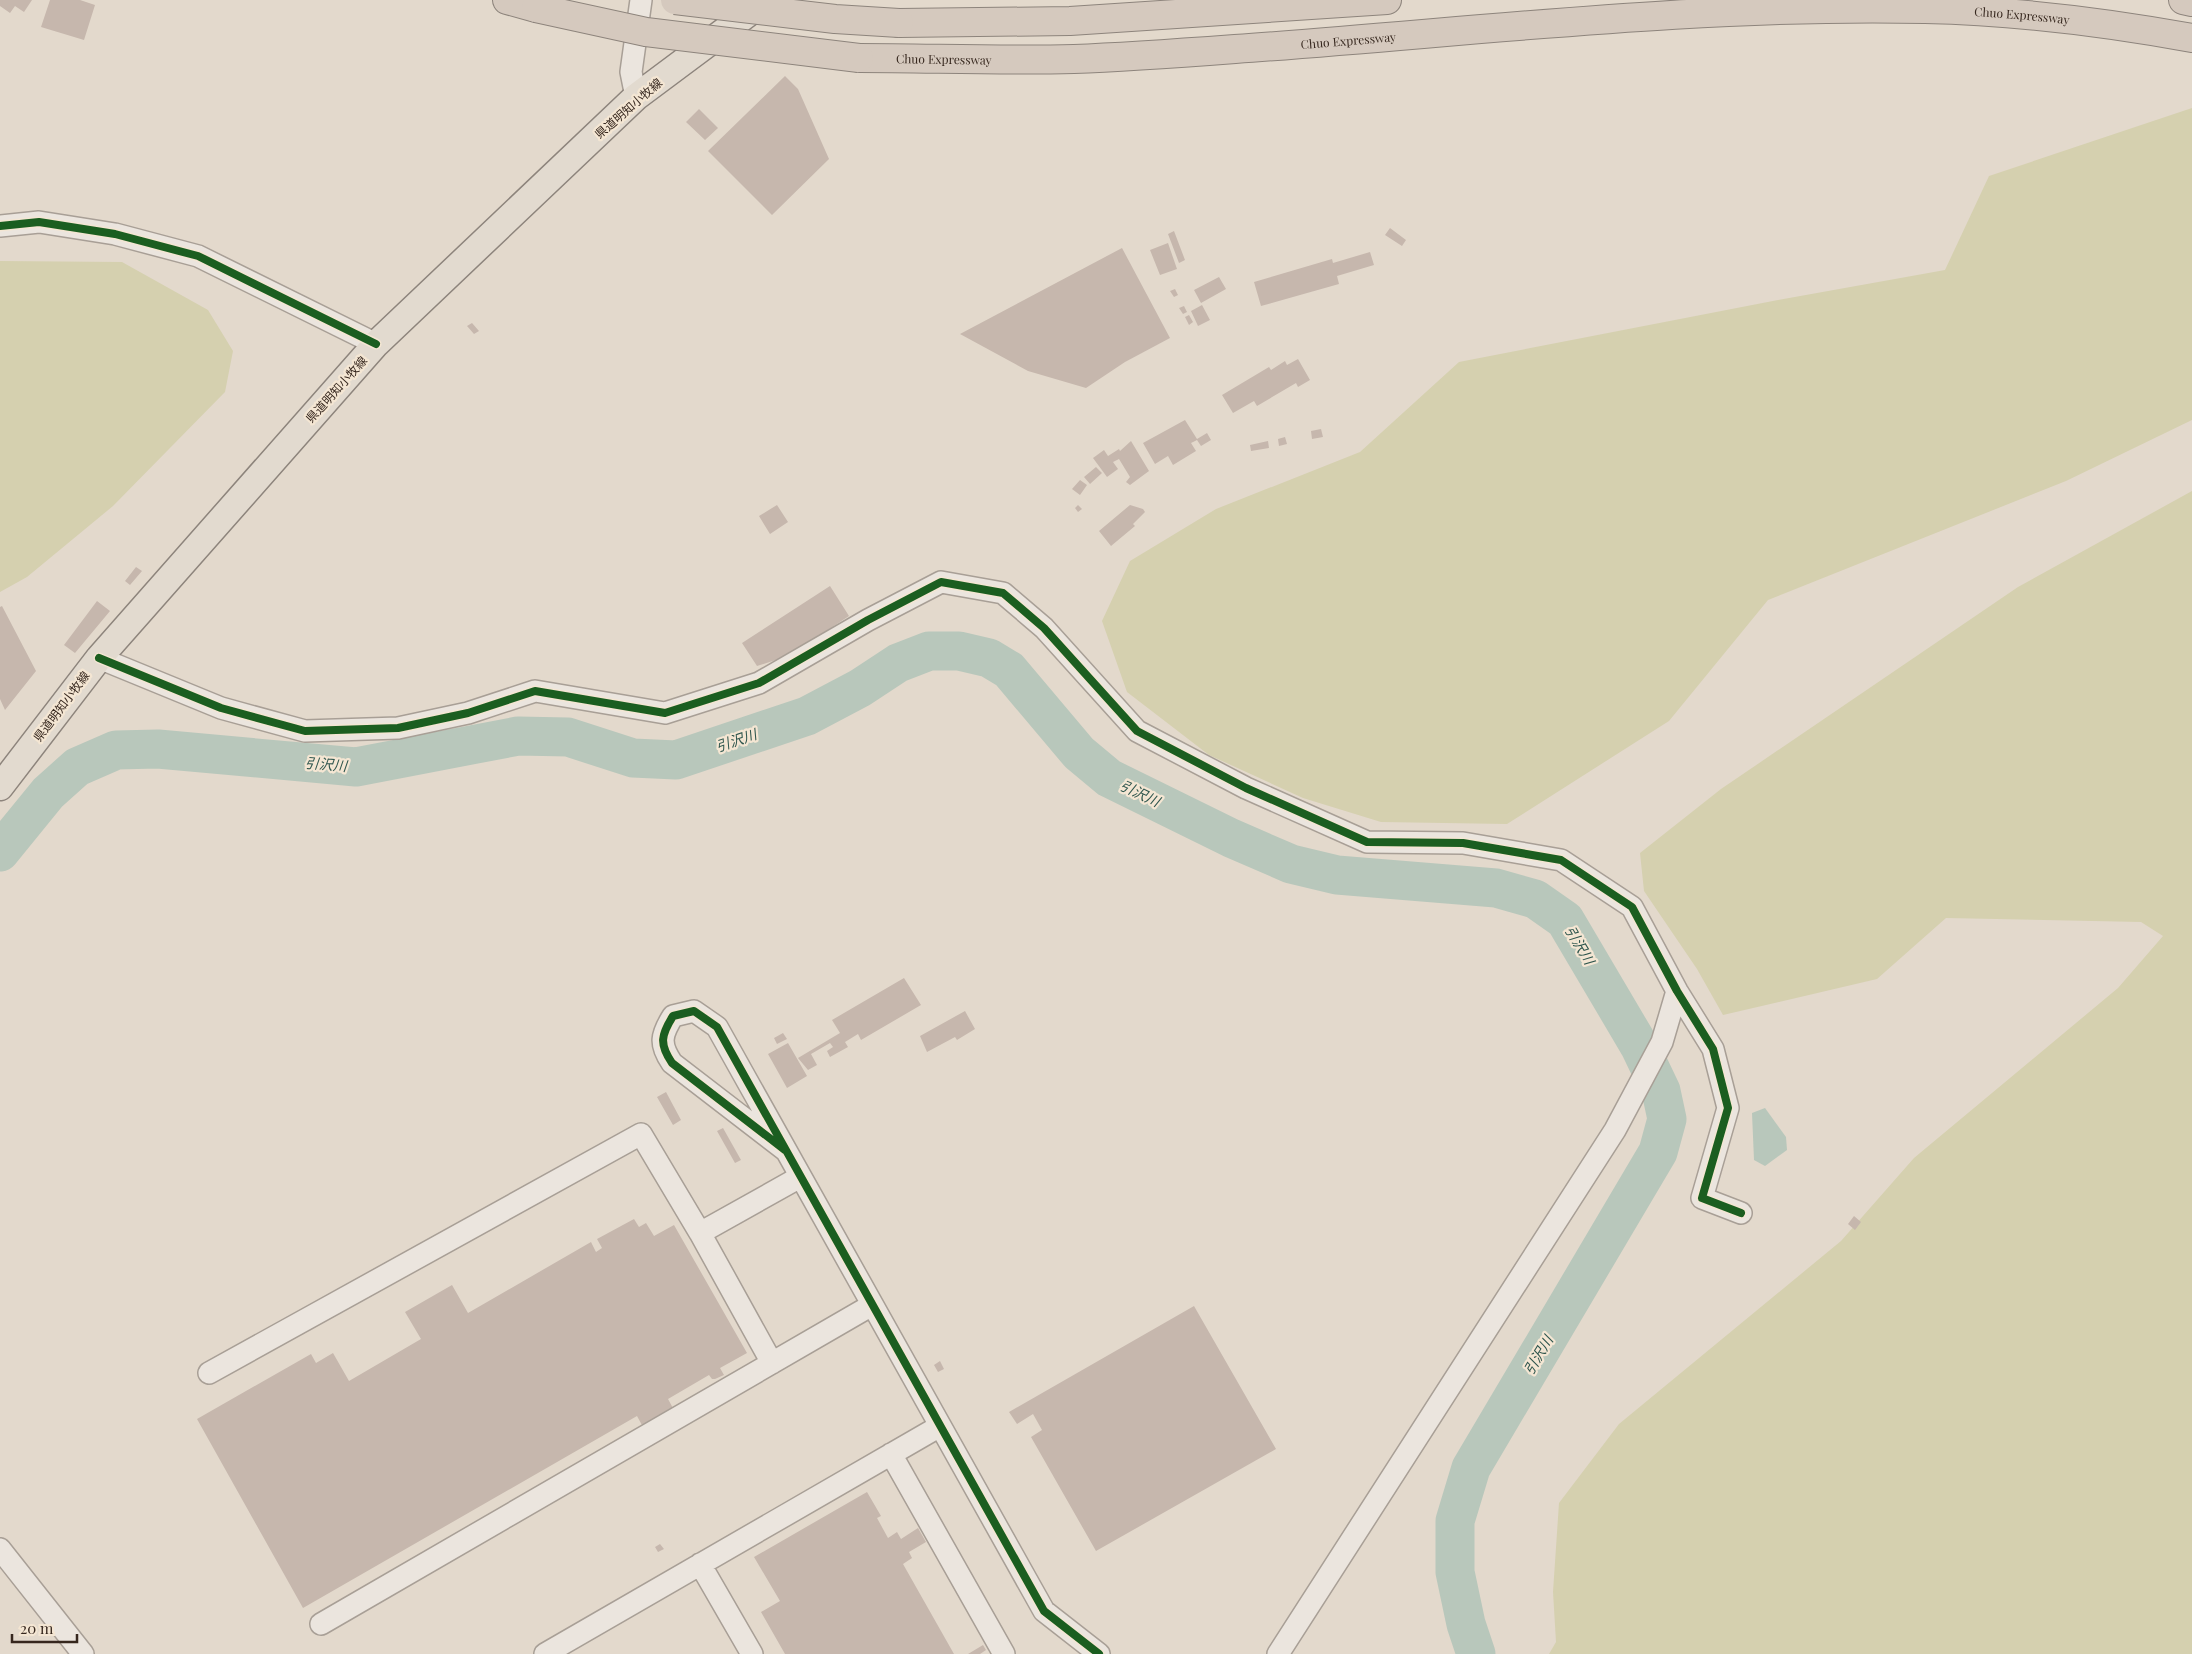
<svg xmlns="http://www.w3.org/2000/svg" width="2192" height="1654" viewBox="0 0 2192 1654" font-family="'Playfair Display','Noto Sans JP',serif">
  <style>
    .green { fill: #d5d0af }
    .water { fill: #b8c7bb }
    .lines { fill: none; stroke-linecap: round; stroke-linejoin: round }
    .river { stroke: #b8c7bb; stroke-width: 39 }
    .building { fill: #c6b7ad }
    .minor-casing { stroke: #a89f96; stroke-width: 24 }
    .major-casing { stroke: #8d847c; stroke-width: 29 }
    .highway-casing { stroke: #8d847c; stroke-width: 30 }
    .minor { stroke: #ebe5de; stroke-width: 21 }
    .major { stroke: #e2dacf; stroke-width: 26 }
    .highway { stroke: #d5c9be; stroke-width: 28 }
    .highway-bridge-casing { stroke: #8d847c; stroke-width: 30; stroke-linecap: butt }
    .highway-bridge { stroke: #d5c9be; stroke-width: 28 }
    .cycleway-casing { stroke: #f4e6d3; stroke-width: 11 }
    .cycleway { stroke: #1b5e20; stroke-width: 8 }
    .labels { text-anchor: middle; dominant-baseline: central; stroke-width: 4.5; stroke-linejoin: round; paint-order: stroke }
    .street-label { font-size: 12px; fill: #36271e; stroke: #f4e6d3 }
    .water-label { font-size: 14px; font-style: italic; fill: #2e554d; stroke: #f4e6d3 }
  </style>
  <rect width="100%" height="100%" fill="#e3d9cc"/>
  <path class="green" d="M2192,108V420L2066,481L1768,600L1669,721L1507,824L1381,822L1303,798L1209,755L1127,692L1102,621L1130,561L1216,509L1360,452L1459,362L1778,300L1945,270L1989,176Z
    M0,261L122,262L208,310L233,351L225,392L113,506L27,577L0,592Z
    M2192,491V1654H1549L1556,1642L1553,1592L1559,1503L1619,1424L1841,1241L1914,1158L2118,988L2163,936L2141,922L1946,918L1877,979L1723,1015L1697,969L1644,891L1640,853L1721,789L2018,587Z"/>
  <path class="water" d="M1765,1108L1786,1137L1787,1150L1765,1166L1754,1160L1752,1113Z"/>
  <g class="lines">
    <path class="river" d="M0,852L48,793L77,767L116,750L158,749L356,767L518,736L568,737L633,758L676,760L807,716L860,688L898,663L929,651H959L989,658L1009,670L1079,753L1109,778L1231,838L1291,864L1337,875L1496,888L1535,899L1565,920L1640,1047L1661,1091L1667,1119L1658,1152L1471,1468L1455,1521V1572L1466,1624L1476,1654"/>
  </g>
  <path class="building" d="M0,0H32L24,12L15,6L10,13L0,6Z
    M50,0H80L95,5L84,40L41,27Z
    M785,76L798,89L829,159L772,215L708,151Z
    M699,109L718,128L705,140L686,122Z
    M1390,228L1406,240L1402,246L1385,235Z
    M1174,231L1185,260L1179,263L1168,234Z
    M1168,243L1177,269L1160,275L1150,250Z
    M1122,248L1170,338L1125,362L1086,388L1028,371L960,334Z
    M1370,252L1374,265L1337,276L1339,284L1261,306L1254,282L1332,259L1333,263Z
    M1219,277L1226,289L1201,303L1194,290Z
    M1175,289L1178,295L1174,297L1170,291Z
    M1202,305L1210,320L1198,326L1191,311Z
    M1184,306L1187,312L1183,314L1179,308Z
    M1189,315L1193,322L1189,325L1185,317Z
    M472,323L479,331L474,334L467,326Z
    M1298,359L1310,380L1298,387L1296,383L1257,406L1254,401L1233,413L1222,395L1269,367L1271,370L1285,361L1287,365Z
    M1185,420L1197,439L1207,433L1211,440L1201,446L1197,440L1191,443L1196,451L1173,465L1168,456L1155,464L1143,443Z
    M1321,429L1323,437L1312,439L1311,431Z
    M1285,437L1287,444L1279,446L1278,439Z
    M1131,441L1149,471L1130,485L1126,482L1130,477L1119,459L1113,462L1118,469L1107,477L1093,458L1104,450L1108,456L1119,449L1120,451Z
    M1268,441L1269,448L1251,451L1250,445Z
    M1096,467L1102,473L1090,484L1084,477Z
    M1080,480L1087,485L1080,495L1072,489Z
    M777,505L788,522L770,534L759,516Z
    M1078,505L1082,509L1078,512L1075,508Z
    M1130,505L1143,509L1145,512L1133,524L1135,526L1111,546L1099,531Z
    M136,567L142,571L130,585L125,581Z
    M830,586L849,616L788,656L757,666L742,643Z
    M97,601L110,611L75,653L64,645Z
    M2,606L36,671L5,710L0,699V607Z
    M904,978L921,1005L861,1040L858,1034L845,1042L848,1047L830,1057L827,1051L833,1047L830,1043L811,1054L817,1065L808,1070L798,1058L840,1033L832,1020Z
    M965,1011L975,1029L957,1040L955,1037L927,1052L920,1036Z
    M783,1033L787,1039L777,1044L774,1038Z
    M788,1043L807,1076L787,1088L768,1054Z
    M666,1092L681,1120L673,1125L657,1097Z
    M723,1128L741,1160L735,1163L717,1131Z
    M1854,1216L1861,1222L1855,1230L1848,1224Z
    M634,1219L639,1227L646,1223L654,1236L674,1225L747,1353L720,1368L724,1375L715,1379H712L709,1375L668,1399L674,1410L643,1427L637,1416L303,1608L197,1419L311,1354L316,1363L333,1353L349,1381L421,1339L405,1312L452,1285L468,1313L591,1242L596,1252L602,1248L597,1239Z
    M1194,1306L1276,1449L1096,1551L1031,1437L1042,1430L1033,1414L1017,1424L1009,1412Z
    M940,1361L944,1369L938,1372L934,1365Z
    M867,1492L881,1516L877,1518L888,1538L897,1532L901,1539L918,1528L926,1542L909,1552L912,1558L903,1564L954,1654H785L761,1612L780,1601L754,1557Z
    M660,1544L664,1549L658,1552L655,1547Z
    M983,1645L986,1650L980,1654H968Z"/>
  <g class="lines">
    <g class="minor-casing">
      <path id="minor" d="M636,97L631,72L641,0
        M0,226L39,222L115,234L198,256L376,344
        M99,658L221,708L305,731L398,728L468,713L535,691L665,713L759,683L868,620L941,582L1003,593L1044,628L1137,731L1246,788L1367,842L1463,843L1561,860L1632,907L1677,991L1713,1049L1728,1108L1702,1198L1741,1213
        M785,1150L672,1063C659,1044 661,1035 673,1016L694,1011L717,1027L1044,1611L1099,1654
        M700,1233L800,1177
        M209,1373L641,1134L700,1233L772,1363
        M891,1454L1004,1654
        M0,1549L83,1654
        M700,1564L752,1654
        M321,1624L872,1305
        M545,1654L940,1426
        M1278,1654L1615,1130L1662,1042L1677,991"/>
    </g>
    <g class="major-casing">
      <path id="major" d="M0,787L99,658L376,344L636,97L766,0"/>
    </g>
    <g class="highway-casing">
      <g id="highway">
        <path d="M507,0L536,8"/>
        <path d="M2183,0L2192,2"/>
        <path d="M899,23L1070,21L1387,0"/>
        <path id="s1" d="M859,58C930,58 1002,61 1074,59C1127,57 1181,53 1235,49C1465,33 1694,4 1925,9C2014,11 2104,22 2192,38"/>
      </g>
    </g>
    <use href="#minor" class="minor"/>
    <use href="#major" class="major"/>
    <use href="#highway" class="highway"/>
    <g class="highway-bridge-casing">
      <path id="highway-bridge" d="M675,0L835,19L899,23
        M536,8L646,32L859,58"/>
    </g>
    <use href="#highway-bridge" class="highway-bridge"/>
    <g class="cycleway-casing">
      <path id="cycleway" d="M0,226L39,222L115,234L198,256L376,344
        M99,658L221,708L305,731L398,728L468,713L535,691L665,713L759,683L868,620L941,582L1003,593L1044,628L1137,731L1246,788L1367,842L1463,843L1561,860L1632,907L1677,991L1713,1049L1728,1108L1702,1198L1741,1213
        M785,1150L672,1063C659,1044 661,1035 673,1016L694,1011L717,1027L1044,1611L1099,1654"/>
    </g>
    <use href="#cycleway" class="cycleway"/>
  </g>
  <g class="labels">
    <g class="street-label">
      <text stroke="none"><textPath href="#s1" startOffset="1165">Chuo Expressway</textPath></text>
      <text stroke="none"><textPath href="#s1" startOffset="490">Chuo Expressway</textPath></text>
      <text stroke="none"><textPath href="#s1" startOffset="85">Chuo Expressway</textPath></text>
      <text transform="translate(628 108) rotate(-41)">県道明知小牧線</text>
      <text transform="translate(336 389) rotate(-48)">県道明知小牧線</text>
      <text transform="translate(61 706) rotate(-53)">県道明知小牧線</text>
    </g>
    <g class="water-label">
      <text transform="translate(736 740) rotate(-19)">引沢川</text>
      <text transform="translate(326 764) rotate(5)">引沢川</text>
      <text transform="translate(1140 793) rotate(25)">引沢川</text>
      <text transform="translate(1580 945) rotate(59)">引沢川</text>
      <text transform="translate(1538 1355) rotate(-59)">引沢川</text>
    </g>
  </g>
  <path d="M12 1634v8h65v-8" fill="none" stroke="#36271e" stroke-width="2.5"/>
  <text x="20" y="1634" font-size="15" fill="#36271e" stroke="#f4e6d3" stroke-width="4" paint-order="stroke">20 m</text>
</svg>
